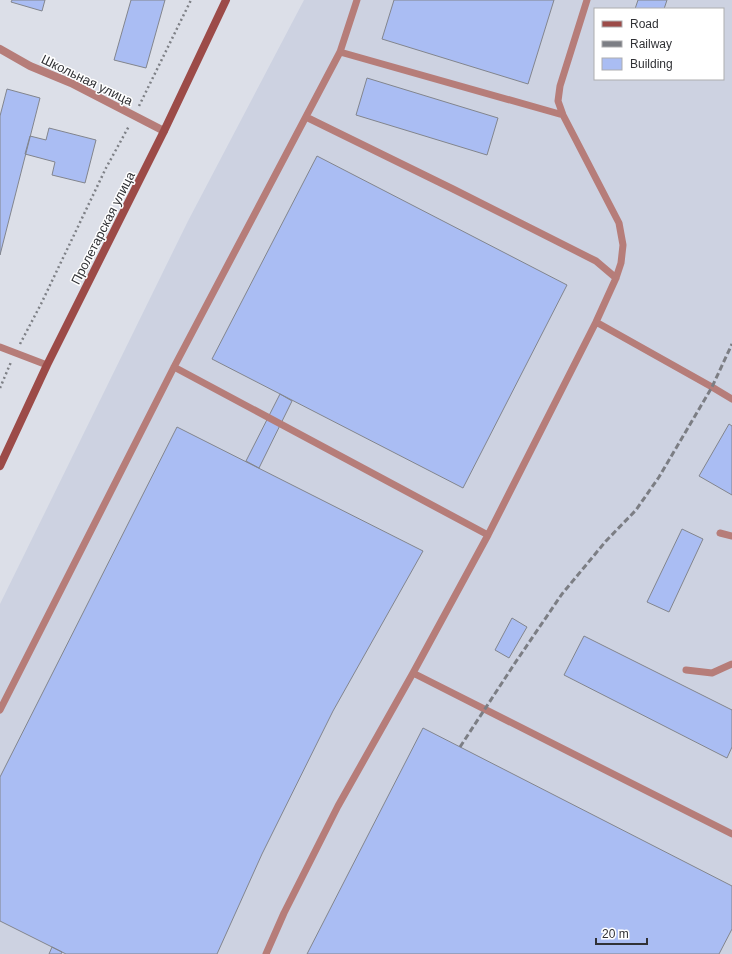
<svg xmlns="http://www.w3.org/2000/svg" width="732" height="954" viewBox="0 0 732 954" font-family="Helvetica,sans-serif">
  <style>
    .built { fill: #cdd2e1; fill-rule: evenodd }
    .building { fill: #aabdf3; stroke: #82858d }
    .lines { fill: none; stroke-linecap: round; stroke-linejoin: round }
    .path { stroke: #7e8086; stroke-width: 2.5; stroke-dasharray: 2 3; stroke-linecap: butt }
    .lane { stroke: #b67d79; stroke-width: 7 }
    .street { stroke: #b67d79; stroke-width: 8 }
    .secondary { stroke: #9c4b48; stroke-width: 8 }
    .rail { stroke: #7c7e84; stroke-width: 3; stroke-dasharray: 6 3; stroke-linecap: butt }
    .labels { text-anchor: middle; dominant-baseline: central; stroke-width: 3; stroke-linejoin: round; paint-order: stroke }
    .street-label { font-size: 13px; fill: #313236; stroke: #fff }
  </style>
  <rect width="100%" height="100%" fill="#dcdfe8"/>
  <path class="built" d="M304,0H732V954H0V604L188,221ZM595,9H723V79H595Z"/>
  <path class="building" d="M12,0H45L42,11L11,2Z
    M131,0H165L146,68L114,60Z
    M394,0H554L528,84L382,39Z
    M638,0H667L664,9H635Z
    M367,78L498,118L487,155L356,115Z
    M7,89L40,98L0,255V116Z
    M49,128L96,140L85,183L52,175L55,162L25,154L30,136L46,140Z
    M317,156L567,285L463,488L212,359Z
    M280,394L292,401L259,468L246,461Z
    M729,424L732,426V495L699,476Z
    M177,427L423,551L333,711L262,854L217,954H66L0,921V777Z
    M682,529L703,539L669,612L647,602Z
    M512,618L527,627L509,658L495,650Z
    M584,636L732,710V747L727,758L564,675Z
    M423,728L732,886V929L719,954H307Z
    M52,947L62,952L61,954H49Z"/>
  <g class="lines">
    <path class="path" d="M139,106L191,0
      M20,344L41,304L106,168L129,126
      M0,388L11,362"/>
    <path class="lane" d="M340,52L563,115
      M306,117L453,189L596,261L616,278
      M596,322L712,387L732,399
      M0,347L47,365
      M174,367L488,535
      M720,533L732,536
      M686,670L712,673L732,664
      M413,673L732,834
      M0,710L174,367L340,52L357,0
      M266,954L284,913L338,806L413,673L488,535L596,322L616,278L621,263L623,245L619,223L563,115L558,101L560,86L587,0"/>
    <path class="street" d="M0,49L30,66L71,83L164,131"/>
    <path class="secondary" d="M0,466L47,365L164,131L226,0"/>
    <path class="rail" d="M460,747L515,663L562,594L606,541L636,510L659,477L712,387L732,344"/>
  </g>
  <g class="labels">
    <g class="street-label">
      <text transform="translate(87 80) rotate(26)">Школьная улица</text>
      <text transform="translate(103 228) rotate(-63)">Пролетарская улица</text>
    </g>
  </g>
  <rect x="594" y="8" width="130" height="72" fill="#ffffff" stroke="#adadaf"/>
  <rect x="602" y="21" width="20" height="6" fill="#9c4b48" stroke="#adadaf"/>
  <text x="630" y="28" font-size="12" fill="#313236">Road</text>
  <rect x="602" y="41" width="20" height="6" fill="#7c7e84" stroke="#adadaf"/>
  <text x="630" y="48" font-size="12" fill="#313236">Railway</text>
  <rect x="602" y="58" width="20" height="12" fill="#aabdf3" stroke="#adadaf"/>
  <text x="630" y="68" font-size="12" fill="#313236">Building</text>
  <path d="M596 938v6h51v-6" fill="none" stroke="#313236" stroke-width="2"/>
  <text x="602" y="938" font-size="12" fill="#313236" stroke="#ffffff" stroke-width="3" paint-order="stroke">20 m</text>
</svg>
